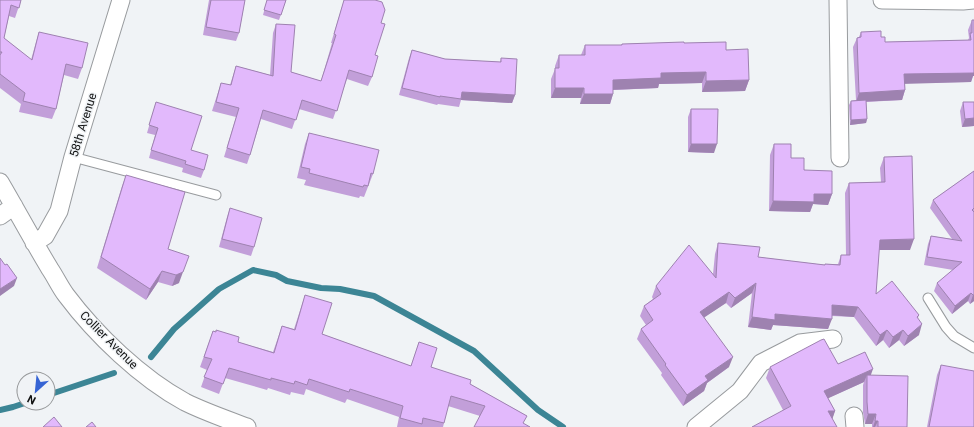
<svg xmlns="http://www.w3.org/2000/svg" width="974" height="427" viewBox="0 0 974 427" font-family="Roboto,sans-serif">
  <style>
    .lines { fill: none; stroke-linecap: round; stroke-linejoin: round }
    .stream { stroke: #3c8595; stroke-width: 6 }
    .lane-casing { stroke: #989b9e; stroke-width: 11 }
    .street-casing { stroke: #989b9e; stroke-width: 19 }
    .lane { stroke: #fff; stroke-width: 9 }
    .street { stroke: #fff; stroke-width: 17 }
    .wall { fill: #c29fd9 }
    .shaded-wall { fill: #9e82b0 }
    .building { fill: #e2b9fc; stroke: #9e82b0 }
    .labels { text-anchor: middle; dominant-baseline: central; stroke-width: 3; stroke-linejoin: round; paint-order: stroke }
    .street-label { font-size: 12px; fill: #111212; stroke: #f0f3f6 }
  </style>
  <rect width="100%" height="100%" fill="#f0f3f6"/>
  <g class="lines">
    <path class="stream" d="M151,357L174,329L219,289L253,270L276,275L287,281L321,288L340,289L374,296L474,351L538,410L563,427
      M48,395L114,373
      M0,410L13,407L25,403"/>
    <g class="lane-casing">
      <path id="lane" d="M73,157L216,195
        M928,298L946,327L954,336L974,348"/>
    </g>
    <g class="street-casing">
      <path id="street" d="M838,0L840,158
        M882,0L963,1L974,0
        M0,182C17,211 33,241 50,269C56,278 60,287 66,295C96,335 141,378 185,402C205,412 226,419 247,427
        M0,216L14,206
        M34,243L45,236L59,211L73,157L121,0
        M854,416L855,427
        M696,427L740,391L761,363L800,343L833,339"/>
    </g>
    <use href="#lane" class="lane"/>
    <use href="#street" class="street"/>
  </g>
  <path class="wall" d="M0,0H21L15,18L9,16L4,38L31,60L36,42L39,32L82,68L78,79L64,75L56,109L52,119L19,112L21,104L0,88Z
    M209,0H245L239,33L236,41L203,35Z
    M267,0H286L279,20L263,15Z
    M344,0H375L381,23L375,55L372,77L368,86L347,79L333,119L299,109L292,129L261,119L250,155L247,164L224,157L236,117L212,111L221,83L230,85L236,66L270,75L273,33L276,24L291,72L321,81L332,43H331Z
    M972,20H974V76H973L971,82L905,83V90L902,100L866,102L867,119L866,123L850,125L849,105L851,101L856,100L853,47L857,38L859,37L861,32L881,37L885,42L968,40L969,38L968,30Z
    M684,43L726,50L749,80L745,91L702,92V83L659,84L658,88L613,90V94L610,104H580L581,98H551V79L555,69V66L559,55H581L585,45H621L622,44Z
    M412,50L445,59L500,62L501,58L515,95L512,103L461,100L459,107L438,104L437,105L399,95L409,58Z
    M156,102L191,150L204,170L201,178L182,172L183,168L149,158L155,135L147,133Z
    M963,102H974V126L962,127L960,111Z
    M691,109L714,153L688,152V117Z
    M309,133L373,174L364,197L360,196L359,198L304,185L306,180L297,178L305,144Z
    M774,144L791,158L832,194L828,205L813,204L810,212L769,211L770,155Z
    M884,157L910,250H879L876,294L919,315L918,318L919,335L904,346L899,340L889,348L883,340L876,346L854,317L832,316L828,329L773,325L771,330L748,327L752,293L731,308L726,303L704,317L729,367L707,383L704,391L683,406L661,375L662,373L637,339L641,329L646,325L640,316L644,306L653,299L652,297L656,286L713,274L715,254L718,243L758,257L825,265V264H838L841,255H846L845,193L849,183L881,182L880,168Z
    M974,171V301L970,304L968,301L952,314L934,291L937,283L953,270L924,265L928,244L931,236L952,239L930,208L933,200Z
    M126,175L168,249L179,283L172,286L158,282L146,300L97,268L122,186Z
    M230,208L254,247L251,256L219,247L227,217Z
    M305,295L322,334L411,366L419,342L431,367L470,384L527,416H480L448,406L443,427H397L399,417L347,399L345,403L306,389L304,395L291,392L290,395L268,388L267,390L225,378L219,394L201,387L207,370L200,367L213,331L238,342L273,352L282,326L294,329Z
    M838,364L871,375L907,427H872V424H865L863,412V385L864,382L828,398L835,411L832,419L783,410L766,378L770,367Z
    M941,365L974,427H927L937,375Z"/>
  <path class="shaded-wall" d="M974,67V76H973L971,82L901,84L904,74Z
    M706,72L702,83L659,84L658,88L609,90L613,80L661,73Z
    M749,80L745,91L702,92L706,81Z
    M555,88H584L581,98H551Z
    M905,90L902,100L856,102L859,93Z
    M462,92L515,95L512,103L461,100Z
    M584,94H613L610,104H580Z
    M974,118V126L962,127L965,119Z
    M867,119L866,123L850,125L851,120Z
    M691,144H717L714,153L688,152Z
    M814,194H832L828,205L813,204L810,212L769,211L773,201Z
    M914,239L910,250H876L880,240Z
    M162,271L158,282L146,300L150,289Z
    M183,272L179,283L172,286L176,275Z
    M17,278L14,286L0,296V289Z
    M756,283L752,293L731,308L735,298Z
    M729,292L726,303L696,323L700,312Z
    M971,293L968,301L952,314L955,306Z
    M973,295H974V301L970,304Z
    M832,305L858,307L854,317L829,315Z
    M775,314L832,319L828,329L773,325L771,330L748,327L752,317Z
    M922,324L919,335L904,346L908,336Z
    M887,330L883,340L876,346L880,335Z
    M903,330L899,340L889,348L893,337Z
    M733,357L729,367L707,383L704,391L683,406L687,395L705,376Z
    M873,369L869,380L867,375L864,382L820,402L824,391Z
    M828,411H835L831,423Z
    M868,414H876L872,424H865Z
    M875,421H878L875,427H873Z"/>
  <path class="building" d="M0,0H21L19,8L11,5L4,38L32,60L39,32L88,43L82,68L66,64L56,109L23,101L25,93L0,74V55L2,52H0Z
    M211,0H245L239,33L206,27Z
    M267,0H286L281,15L264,10Z
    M344,0H375L382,2L385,10L381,23L385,24L375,55L378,56L372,77L349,70L337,111L302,100L296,120L263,110L250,155L227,148L239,108L216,102L221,83L231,85L236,66L273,76L276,24L295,25L291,72L321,81L336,35L334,34Z
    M972,20H974V73L904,74L905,90L859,93L857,38L861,37V32L881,31V37H885V42L971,40L970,33H972Z
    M684,42V43L726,42V50L748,49L749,80L706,81V72L661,73V78L613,80V94H584V88H555V68H559V55H585V45H622V44Z
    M412,50L445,59L501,62V58L517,59L515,95L462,92L461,99L440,96V97L402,88Z
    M866,100L867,119L851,120V101Z
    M156,102L202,116L191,150L208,155L204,170L185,164L186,161L151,150L158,128L149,125Z
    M963,102H974V118L965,119Z
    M691,109H718L717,144H691Z
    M309,133L379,150L373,174L371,173L368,186L364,185L363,187L309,173L310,169L301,167Z
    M774,144H791V158H804V170L832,171V194H814V202L773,201Z
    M912,156L914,239L880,240L876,294L892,281L919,315L917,317L922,324L908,336L903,330L893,337L887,330L880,335L858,307L832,305V319L775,314V320L752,317L756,283L735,298L729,292L700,312L733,357L705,376L708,380L687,395L665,365L666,364L641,329L653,320L644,306L661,294L656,286L689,245L716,278L718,243L760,247L758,257L825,265V264L840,265L841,255H850L849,183L885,182L884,157Z
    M974,171V208L972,210L974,212V295H973L971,293L955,306L937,283L962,262L927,257L931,236L962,241L933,200Z
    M126,175L185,192L168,249L189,256L183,272L176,275L162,271L150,289L101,257Z
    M230,208L262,218L254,247L222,239Z
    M0,258L5,265L7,264L17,278L0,289Z
    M305,295L332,303L322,334L411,366L419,342L437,348L431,367L471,380L470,384L527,416L523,423L530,427H474L485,406L451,396L444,423L423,418L422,424L400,418L403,406L350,389L349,392L309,379L307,385L295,381L294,384L271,378V380L229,368L223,384L204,377L212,359L204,357L213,331L216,332V330L239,337L238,342L274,353L282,326L295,330Z
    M824,339L838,364L865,352L873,369L824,391L835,411H828L837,427H752L791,406L770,367L821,340Z
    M941,365L974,371V427H929Z
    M867,375L908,376L907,427H878V421H875L876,414H868L867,402Z
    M54,417L62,427H43Z
    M92,422L96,427H86Z"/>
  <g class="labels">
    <g class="street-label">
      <text transform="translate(83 125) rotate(-73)">58th Avenue</text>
      <text transform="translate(109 340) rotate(45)">Collier Avenue</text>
    </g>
  </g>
  <g transform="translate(36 391) rotate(207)"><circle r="19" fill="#f0f3f6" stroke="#97999b"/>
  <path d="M0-3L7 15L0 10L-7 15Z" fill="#3664d4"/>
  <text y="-6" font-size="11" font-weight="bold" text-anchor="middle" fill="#111212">N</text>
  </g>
</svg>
